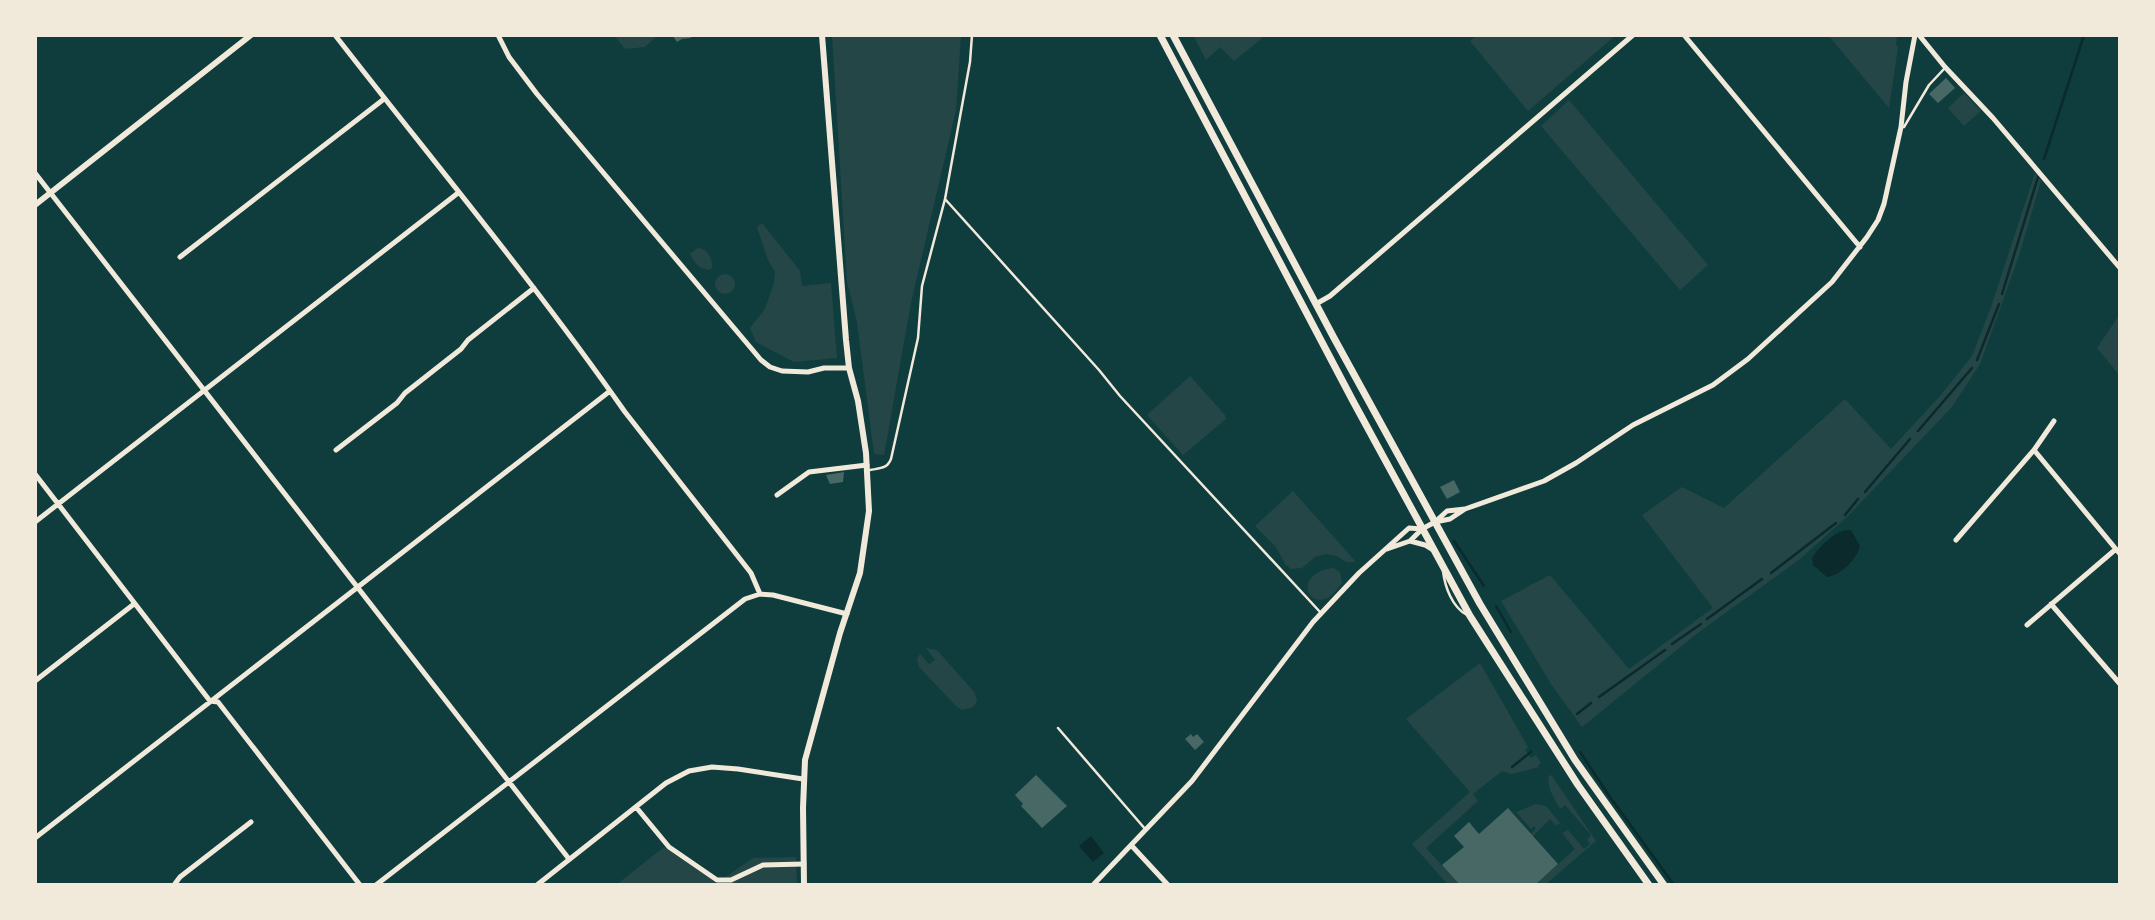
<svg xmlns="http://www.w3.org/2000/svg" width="2155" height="920" viewBox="0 0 2155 920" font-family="Merriweather,serif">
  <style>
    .green { fill: #244646 }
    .water { fill: #0a2a2b }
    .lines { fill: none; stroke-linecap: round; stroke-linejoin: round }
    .stream { stroke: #0a2a2b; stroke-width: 2.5 }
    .building { fill: #486865 }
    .service { stroke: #f1e9da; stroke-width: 2.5 }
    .minor { stroke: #f1e9da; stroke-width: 5 }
    .tertiary { stroke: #f1e9da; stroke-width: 6 }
    .secondary { stroke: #f1e9da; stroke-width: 7 }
  </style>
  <rect width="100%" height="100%" fill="#0f3d3e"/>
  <path class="green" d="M614,35H658L645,47L625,49Z
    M832,35H961L956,110L911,303L884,455L874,454L857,322L847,282Z
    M1193,35H1266L1234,61L1220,47L1206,60Z
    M1477,35H1616L1528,111L1470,41Z
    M1828,35H1897L1896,45L1898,47L1889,108Z
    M1964,93L1981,111L1964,126L1948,108Z
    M1569,100L1708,265L1680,290L1541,126Z
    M2035,173L2041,181L2019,256L1980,364L1952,407L1848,516L1800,559L1699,632L1582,727L1551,684L1501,601L1550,575L1629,669L1713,608L1642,515L1682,487L1724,508L1845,399L1891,449L1940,396L1972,356L1991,307Z
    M762,223L800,271L802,286L831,283L837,358L794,362L756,342L750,328L765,309L774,283L775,272L768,260L757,227Z
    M698,248C708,249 713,259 712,268L709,270C698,268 695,263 690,254Z
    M715 284a10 10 0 1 1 20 0a10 10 0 1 1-20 0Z
    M2120,314V376L2097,348Z
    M1190,376L1225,415L1226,419L1183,455L1147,415Z
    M1293,491L1356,562H1346L1337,556L1326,554L1315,557L1302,568L1291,569L1285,564L1276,547L1255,526Z
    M1333,568L1340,572L1342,583C1338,588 1332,597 1325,599C1305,605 1296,573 1333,568Z
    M926,648L937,650L975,693L977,701L973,707L962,710L955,705L919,667L917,658L920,654L929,664L935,660Z
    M1480,663L1528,747L1525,750L1531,758L1536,755L1541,763L1538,765L1539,767L1512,774L1502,771L1473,794L1478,801L1426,848L1460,885H1448L1412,844L1470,792L1406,719Z
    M1549,775L1552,776L1596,841L1545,885H1535L1575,849L1562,833L1568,830L1584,849L1590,844L1587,840L1591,835L1565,805L1560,809C1554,798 1546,787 1549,775Z
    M1536,804L1546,806L1560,823L1556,826L1550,819L1533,836L1531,834L1536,828L1534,826L1531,829L1516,812Z
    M664,847L717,883L753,858L796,857L797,885H616Z"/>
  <path class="water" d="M1845,530H1851L1860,546C1857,559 1841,575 1827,577L1813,565L1812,558C1819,547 1832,534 1845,530Z
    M1091,836L1104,853L1093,862L1079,846Z"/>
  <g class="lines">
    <path class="stream" d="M2044,159L2084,35
      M2002,294L2038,177
      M1977,360L1999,304
      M1918,431L1972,368
      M1865,492L1910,439
      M1845,515L1858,499
      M1454,541L1484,586
      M1771,573L1836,523
      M1496,606L1511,632
      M1707,619L1762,579
      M1672,644L1701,624
      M1599,697L1665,650
      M1577,714L1591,703
      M1580,752L1610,797L1674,885
      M1512,767L1531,752"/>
  </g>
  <path class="building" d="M672,35H691V38L682,39L677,42Z
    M1946,78L1955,88L1938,103L1929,94Z
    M844,472L843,482L830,484L826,475Z
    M1454,480L1460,492L1447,499L1440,487Z
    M1191,734L1193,737L1197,734L1204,742L1195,750L1185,739Z
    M1036,775L1067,806L1042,828L1021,806L1023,804L1015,795Z
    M1508,808L1558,864L1535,885H1460L1442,865L1464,847L1454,836L1469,822L1479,834Z"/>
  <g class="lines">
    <path class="service" d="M1901,127H1904L1929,85L1944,69
      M945,199L1099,370L1120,396L1321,613
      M870,470C880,468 887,469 891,459L918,338L922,286L945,199L970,62L972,35
      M1443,571C1445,587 1452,607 1467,615
      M1058,728L1146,830"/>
    <path class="minor" d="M335,35C432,160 534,282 625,412L751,573L760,594
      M498,35L509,57L537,94L761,360L770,367L782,371L808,372L824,368H849
      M1684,35L1860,247
      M1919,35L1945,67L1993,118L2120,268
      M35,173L569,859
      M180,257L384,99
      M1316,304L1330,296L1633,35
      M336,450L397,403L405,393L461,349L468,340L534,288
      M2034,450L2120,554
      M35,474L210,701L218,702L360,885
      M777,495L809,472L867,465
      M35,522L458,193
      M1435,522L1450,519L1465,509L1544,481L1576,463L1633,425L1713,385L1748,359L1832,282L1867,237L1878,220L1884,204L1901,127L1906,82L1915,35
      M1956,540L2034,450L2054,421
      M1410,541L1425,545L1433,550
      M1387,549L1410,541L1422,529L1435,522L1447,511L1465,509
      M2051,604L2120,684
      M2027,625L2116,549
      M35,681L134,604
      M636,807L669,847L717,880H731L763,865L804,864
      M35,838L610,391
      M1131,845L1168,885
      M174,885L180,877L251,822
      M376,885L745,599L760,594L773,595L847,614
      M537,885L666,783L689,771L712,767L738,769L803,779
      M1093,885L1192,781L1313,622L1359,573L1409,528L1422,529"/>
    <path class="tertiary" d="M35,205L251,35
      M804,885L803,808L805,760L840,633L860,573L869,511L866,453L858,401L849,368L846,340L822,35"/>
    <path class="secondary" d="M1160,35L1353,401L1470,616L1578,785L1649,885
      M1173,35L1334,338L1480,604L1575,760L1664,885"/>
  </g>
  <rect width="2155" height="920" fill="none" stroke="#f1e9da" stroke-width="74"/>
</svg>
